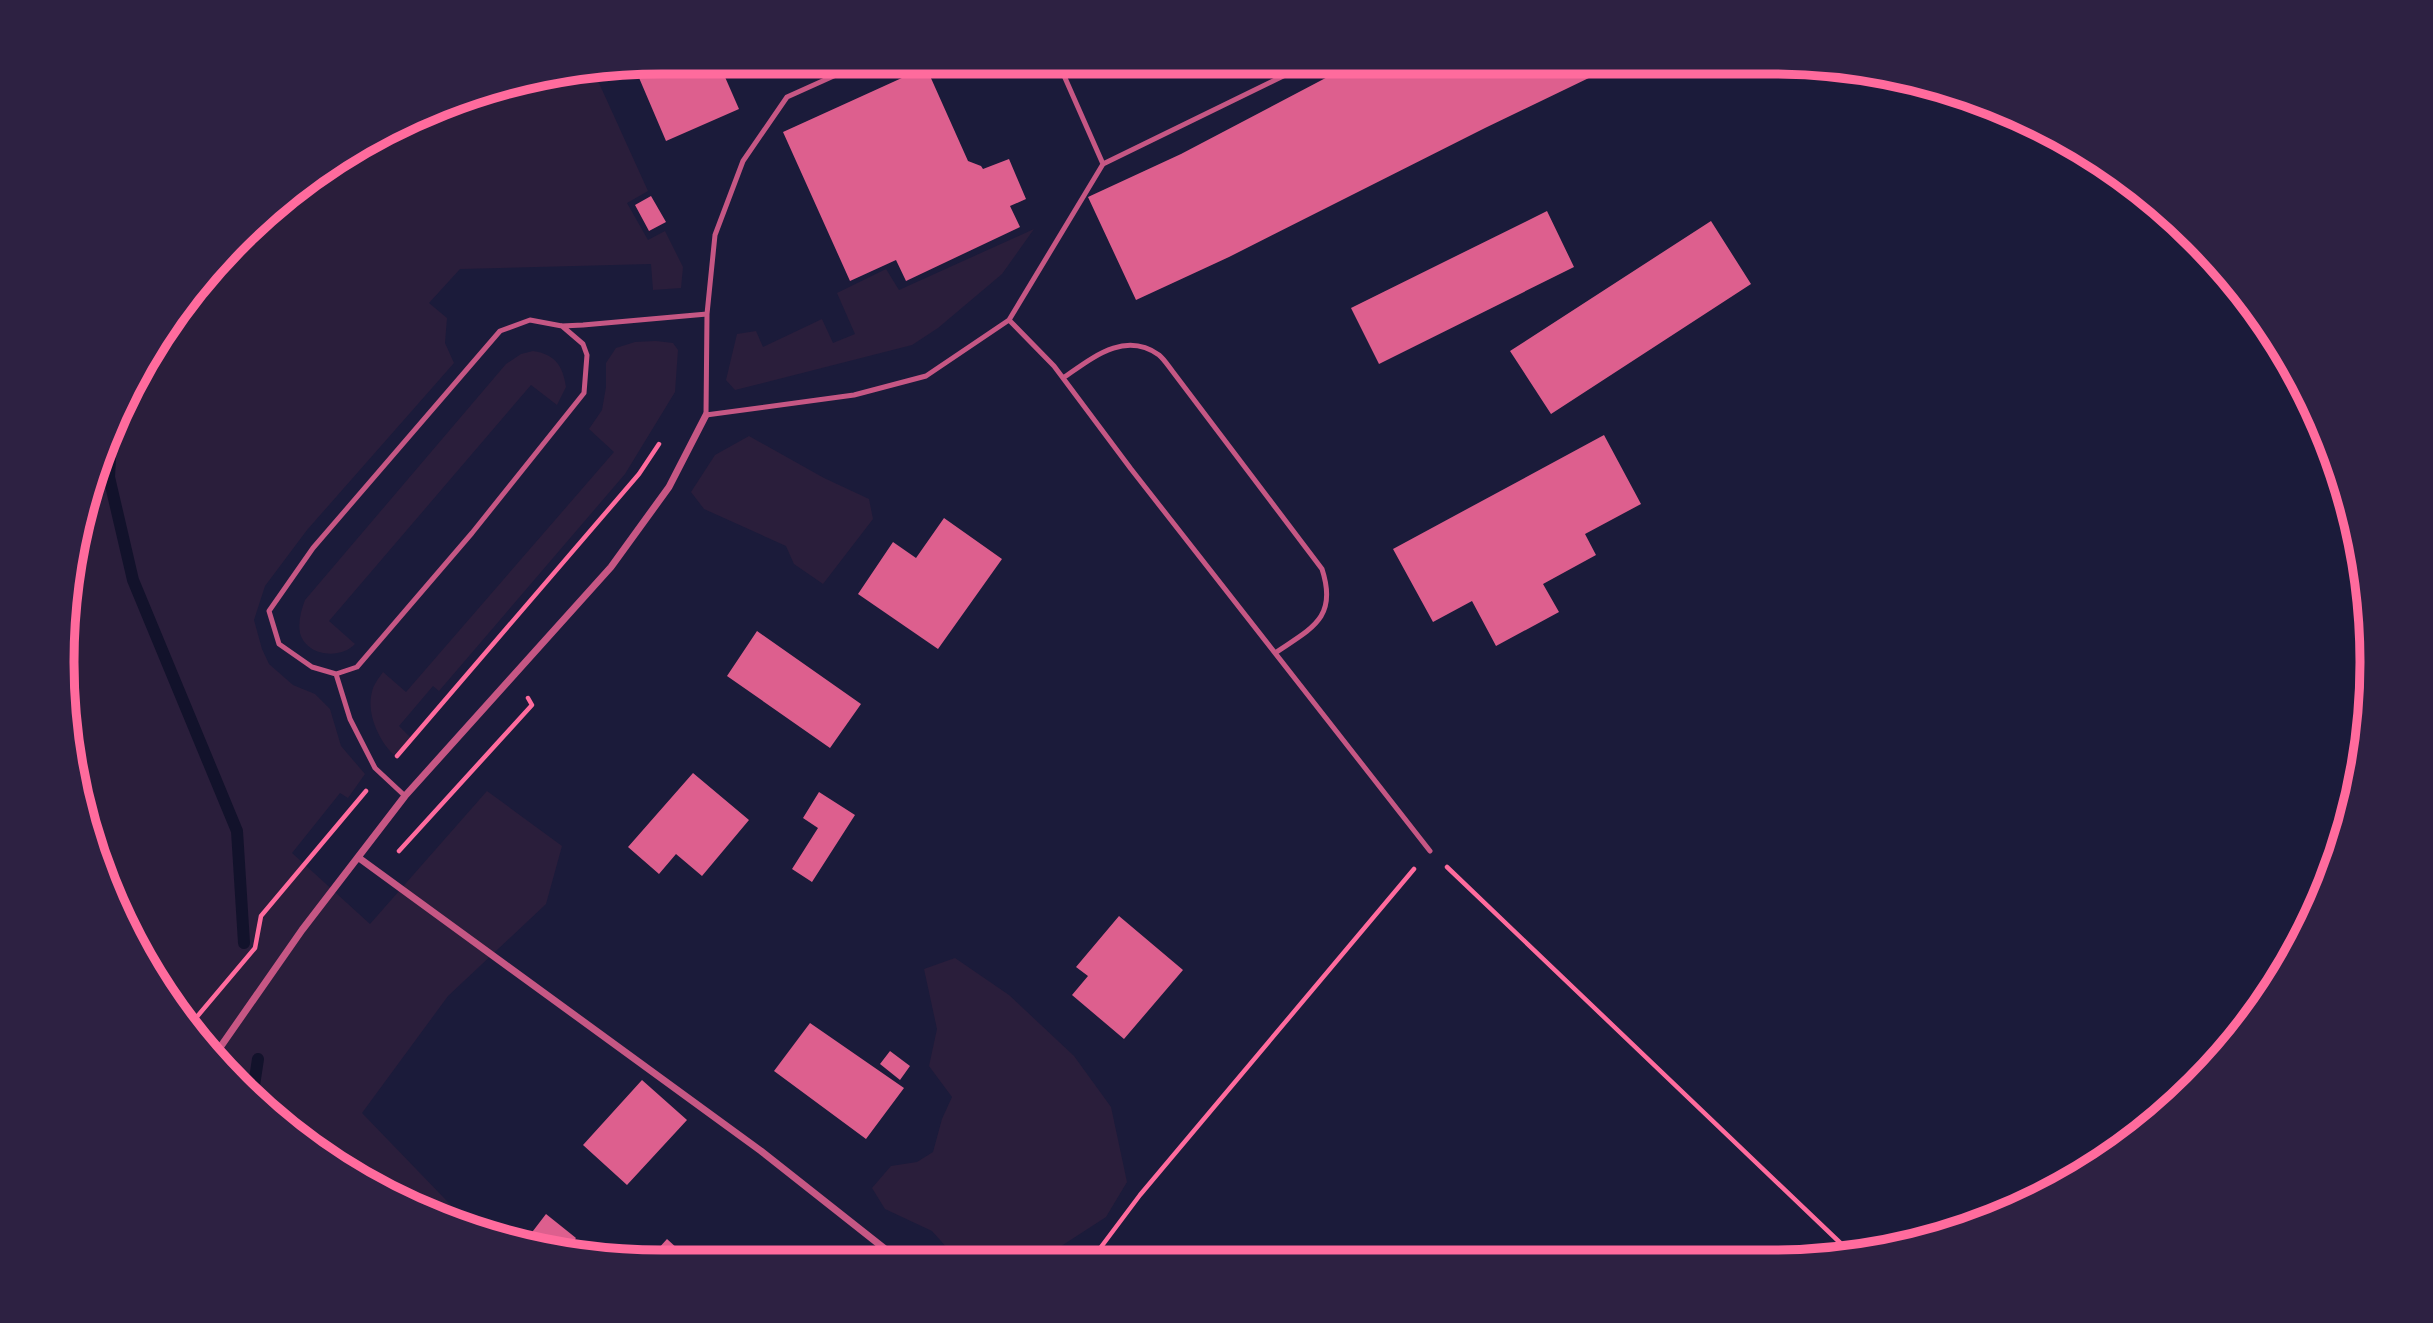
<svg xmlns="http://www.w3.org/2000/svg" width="2433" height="1323" viewBox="0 0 2433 1323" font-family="'Archivo Narrow',sans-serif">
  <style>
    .green { fill: #2a1e3b }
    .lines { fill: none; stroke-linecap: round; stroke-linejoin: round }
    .stream { stroke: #12122b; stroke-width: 12 }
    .building { fill: #dd5f8e }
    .path { stroke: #ff6b9d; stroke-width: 4.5 }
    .service { stroke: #c65784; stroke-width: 5 }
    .minor { stroke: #c65784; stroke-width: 7 }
    .rim { fill: none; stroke: #ff6b9d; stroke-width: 9 }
  </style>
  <rect width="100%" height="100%" fill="#1b1b3a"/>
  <path class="green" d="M594,72L648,191L627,203L648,240L665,231L683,267L681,288L653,290L651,264L460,269L429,303L447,318L445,343L454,363L307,530L265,586L254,620L262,649L269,664L293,685L315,694L330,709L341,746L365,774L348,798L340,793L292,853L370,924L487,791L562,846L546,904L448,996L362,1113L472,1227L362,1182L210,1058L107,892L63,701L82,507L162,328L296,186L468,93Z
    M1034,229L1002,274L938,328L912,345L735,390L726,380L737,334L756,331L763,347L822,319L833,343L855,334L837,293L886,269L899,290Z
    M656,341L673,343L678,350L675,392L625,474L439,691L433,686L399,726L411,738L394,755C379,741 366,713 372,692C373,685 379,678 383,672L406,692L614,452L589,429L602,410L606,387V363L616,348L635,342Z
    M533,351C555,354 563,366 566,387L557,405L531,385L329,621L355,644C340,660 306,656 300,633C298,621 301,611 305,600L506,364L521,354Z
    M749,436L824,478L869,499L873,519L823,584L794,564L786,546L704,509L691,492L715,455Z
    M955,958L1009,995L1074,1056L1111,1107L1127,1182L1106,1217L1052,1252L1046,1259H957L932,1231L885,1209L872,1188L891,1166L917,1162L933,1152L942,1119L952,1097L929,1066L937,1029L924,969Z"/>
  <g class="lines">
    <path class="stream" d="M111,441L109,477L133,580L237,831L244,943
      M253,1092L258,1059"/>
  </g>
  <path class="building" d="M662,61H718L739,109L666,141L634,66Z
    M1356,62H1622L1485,128L1229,257L1136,300L1088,197L1181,154Z
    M926,67L968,161L981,166L983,169L1009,159L1026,199L1010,206L1020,227L906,281L896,260L850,281L783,132Z
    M651,196L666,222L649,231L635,205Z
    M1547,211L1574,267L1379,364L1351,308Z
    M1711,221L1751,284L1551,414L1510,351Z
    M1604,435L1641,504L1585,534L1596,555L1543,584L1559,612L1496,646L1472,601L1433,622L1393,549Z
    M944,518L1002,559L938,649L858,594L893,542L916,558Z
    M757,631L861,704L830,748L727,676Z
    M693,773L749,820L702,876L676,854L659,874L628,847Z
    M819,792L855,815L812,882L792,869L818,828L803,818Z
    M1119,916L1183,970L1124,1039L1072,995L1088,976L1076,967Z
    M810,1023L904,1088L866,1139L774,1071Z
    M890,1051L910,1066L900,1080L880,1064Z
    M642,1080L687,1120L627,1185L583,1145Z
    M546,1214L576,1238L566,1251L523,1244Z
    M667,1239L690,1260H648Z"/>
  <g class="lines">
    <path class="path" d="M397,756L639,474L659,444
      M399,851L532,705L528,698
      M1447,867L1854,1256
      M190,1025L255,948L261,916L366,791
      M1092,1259L1140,1195L1414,869"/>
    <path class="service" d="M867,61L787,97L743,161L715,235L707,314L706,415L854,395L926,376L1009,320L1054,366L1131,469L1430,851
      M1058,62L1103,164L1312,62
      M1009,320L1103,164
      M562,326L583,344L587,355L584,393L472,533L357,667L336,674L312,667L279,644L269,611L313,548L500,331L530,320L562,326L583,325L707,314
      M1063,378C1091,359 1124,330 1159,355C1164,359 1169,367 1173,372L1322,569C1338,618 1312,628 1275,653
      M336,674L350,719L375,768L405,796"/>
    <path class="minor" d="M359,858L761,1151L899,1260
      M212,1059L302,930L405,796L611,567L669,487L706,415"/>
  </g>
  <path d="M0 0H2433V1323H0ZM662 74H1772A588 588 0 0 1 2360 662V662A588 588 0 0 1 1772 1250H662A588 588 0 0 1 74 662V662A588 588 0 0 1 662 74Z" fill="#2d2142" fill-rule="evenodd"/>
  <path class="rim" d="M662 74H1772A588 588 0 0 1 2360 662V662A588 588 0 0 1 1772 1250H662A588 588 0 0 1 74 662V662A588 588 0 0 1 662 74Z"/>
</svg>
